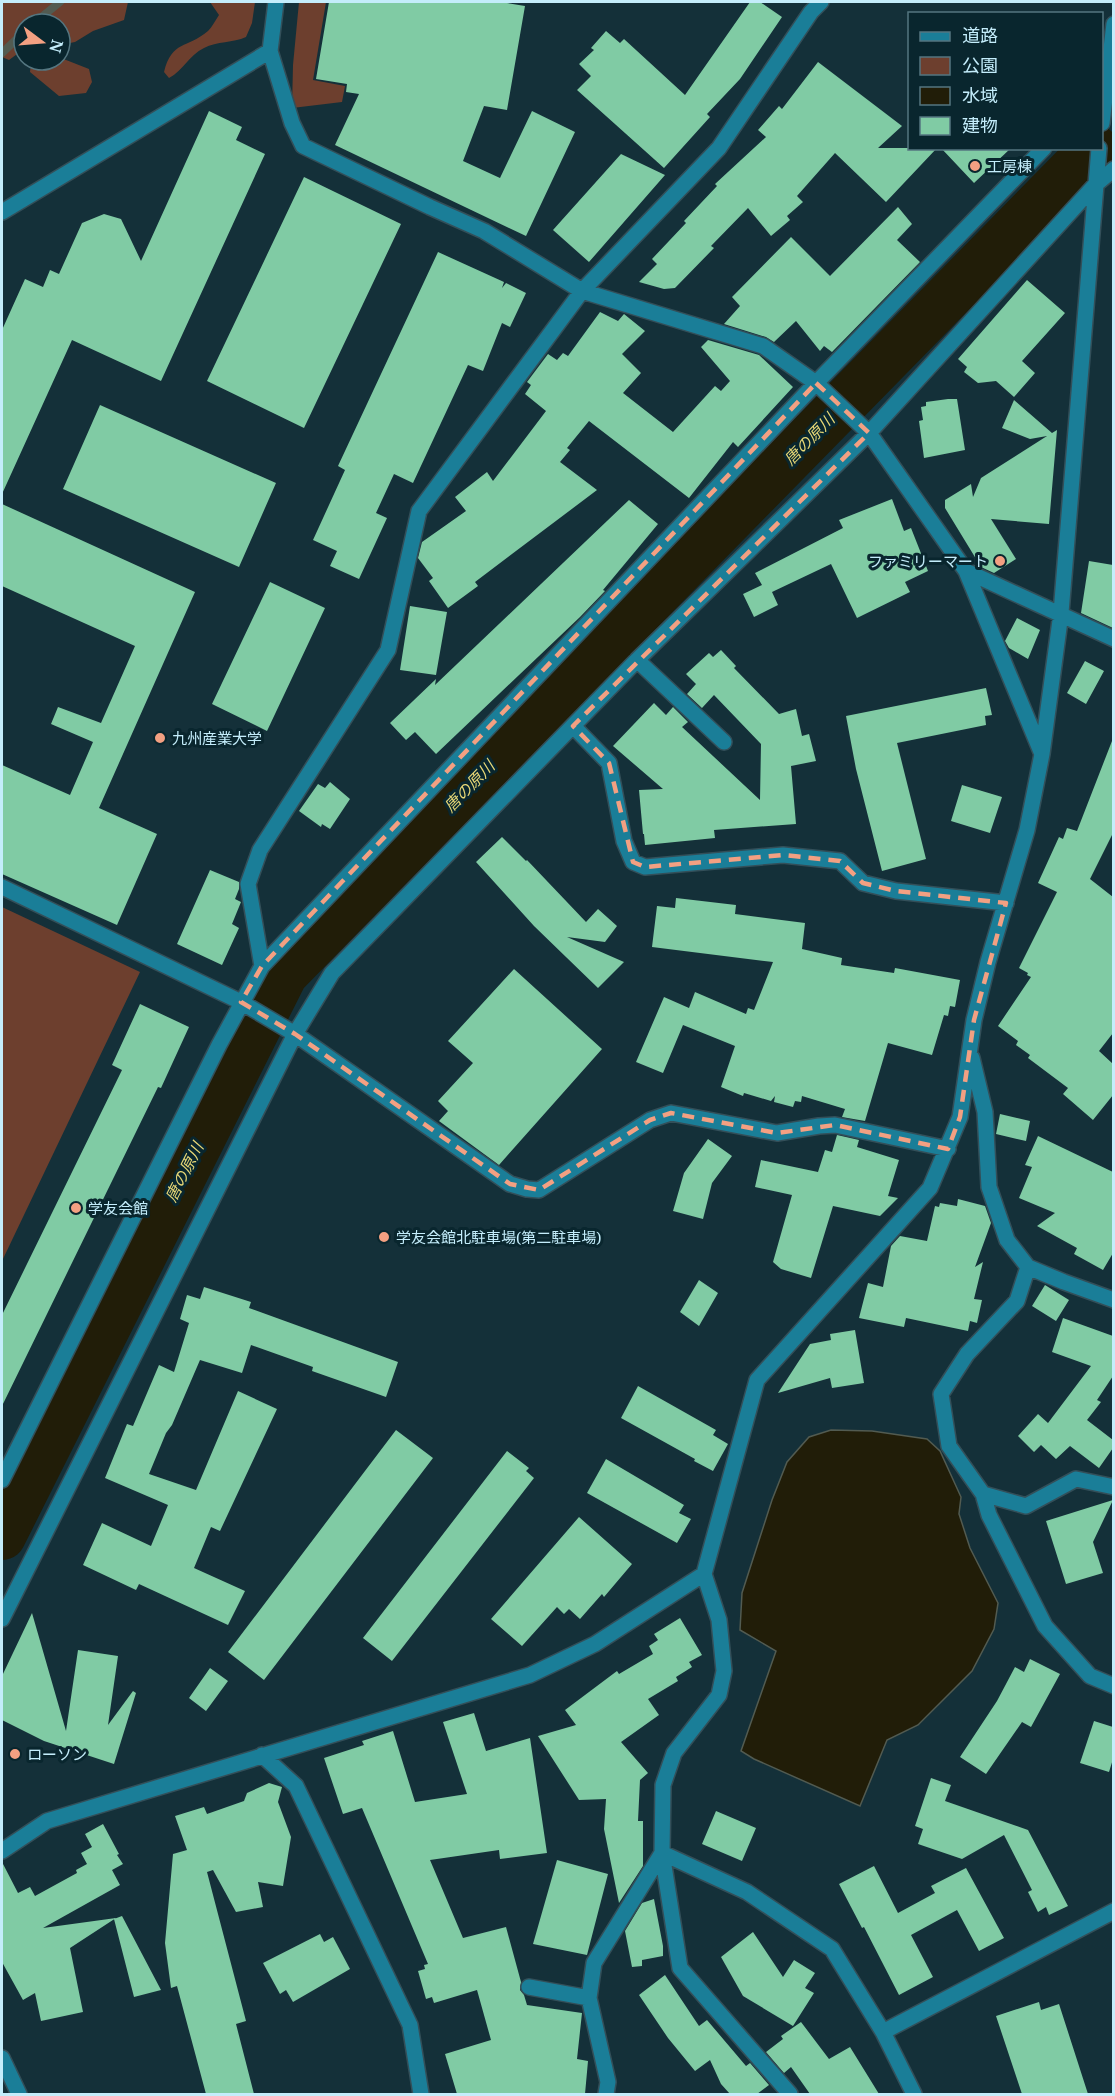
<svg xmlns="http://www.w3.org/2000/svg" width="1115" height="2096" viewBox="0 0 1115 2096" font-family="'Noto Serif','Noto Sans JP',serif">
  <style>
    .green { fill: #6d3f2e }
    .water { fill: #211d08; stroke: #525b51; stroke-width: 1.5 }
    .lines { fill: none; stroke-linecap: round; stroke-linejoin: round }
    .stream { stroke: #525b51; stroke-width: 8 }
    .river { stroke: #211d08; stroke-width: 48 }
    .building { fill: #80cba4 }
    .minor-casing { stroke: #334f59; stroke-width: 18 }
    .minor { stroke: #1a7e98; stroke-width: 15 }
    .marked { fill: none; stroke: #f3a082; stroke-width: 4.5; stroke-dasharray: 12 8; stroke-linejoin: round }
    .poi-dot { fill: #f3a082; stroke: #09262e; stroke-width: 2 }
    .labels { text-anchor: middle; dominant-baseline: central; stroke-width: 6; stroke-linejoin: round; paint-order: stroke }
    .poi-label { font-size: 15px; fill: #c4edfb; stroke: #09262e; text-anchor: start }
    .water-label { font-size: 16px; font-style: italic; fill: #e7d776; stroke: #09262e }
  </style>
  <rect width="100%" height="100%" fill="#143039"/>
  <path class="green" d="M2,2H128L124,20L93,31L75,42L60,45V24H24V49L9,60L2,57Z
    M210,2H255L252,23L246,37C233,43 217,41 204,48C189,55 183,71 169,78L164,72C172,40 187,49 208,31C212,27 215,21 219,15Z
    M299,2H326L313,80L345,86L342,102L292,108L293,65Z
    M61,58L89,69L92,82L86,93L59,96L30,72L31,63L39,60H60Z
    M2,907L140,972L2,1261Z"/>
  <path class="water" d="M831,1430L872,1431L927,1439L940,1451L961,1497L959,1514L970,1548L998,1603L994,1629L972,1671L918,1725L887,1740L860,1806L754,1759L741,1751L776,1651L740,1630L742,1593L772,1500L787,1462L809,1437Z"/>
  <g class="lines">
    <path class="stream" d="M33,24L60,2
      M2,53L24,32"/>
    <path class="river" d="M2,1536L284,974L1094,148"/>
  </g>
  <path class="building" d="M329,2H501L525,6L507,110L484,106L463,161L500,178L532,111L575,132L526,236L335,145L359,94L346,92L347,84L316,79Z
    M750,2H760L782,17L740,79L707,114L710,117L664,168L577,90L591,76L579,64L594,50L591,48L606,31L620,43L624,39L685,95Z
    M818,62L902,126L878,148H937L886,202L835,153L797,196L803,202L787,216L790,220L771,236L748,208L711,246L714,248L675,288L664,289L639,282L657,264L652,259L686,223L684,221L717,186L715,184L766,137L758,130L779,106L782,109Z
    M209,111L242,127L236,140L265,154L161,381L72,340L2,494V330L25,279L43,287L50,270L59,274L82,223L104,214L121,219L141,261Z
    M941,148H1011L974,183Z
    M621,154L665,175L589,262L553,230Z
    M304,177L401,224L304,428L207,381Z
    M898,207L912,224L897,240L920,262L832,352L824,346L820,351L796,321L774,342L766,337L724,324L740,306L732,297L791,237L830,276Z
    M438,252L504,282L502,288L506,283L526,293L510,327L502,323L483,371L468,365L413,483L394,474L376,513L387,518L359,579L330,566L337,551L313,540L345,470L338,466Z
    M1027,280L1065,313L1022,361L1035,373L1014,397L996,381L978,383L964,372L967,367L958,359Z
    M600,312L618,321L624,314L645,331L622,354L641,373L623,393L673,432L715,386L721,391L730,381L701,347L708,340L759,355L793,387L738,447L733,442L689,498L589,421L567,448L570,450L560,462L597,490L475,582L478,586L448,608L429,581L433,578L418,558L422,542L466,511L455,497L487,472L493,481L546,411L525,394L531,385L527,382L548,354L557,360L563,353L568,356Z
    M948,399H957L965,450L924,458L919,421L923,420L921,407L926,406V402Z
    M1014,400L1052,433L1057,430L1049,524L991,519L1016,559L994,573L981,567L945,508V500L971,484L973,497L981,478L1047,436L1030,439L1002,428Z
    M100,405L276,483L239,567L63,489Z
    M892,499L904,531L911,528L928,571L905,582L910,592L857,618L831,564L772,592L778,605L754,617L743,594L762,585L755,573L843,528L839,520Z
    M629,500L658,524L603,590L605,591L580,617L436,754L415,732L406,740L390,723L436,679L435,685Z
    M2,504L195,592L99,808L157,834L117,925L2,874V765L70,795L93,742L51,724L58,707L101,723L135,646L2,586Z
    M1089,561L1113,565V628L1081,613Z
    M270,582L325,608L267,731L212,704Z
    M410,606L447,612L436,675L400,670Z
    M1017,618L1040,630L1028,659L1009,648L1005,641Z
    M721,650L736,666L734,668L779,714L796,709L802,736L809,734L816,761L791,766L796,824L714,830L715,838L645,845L644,834H643L639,790L663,789L613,746L654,703L666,715L673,707L688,722L682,727L760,800L761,744L714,695L702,708L687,694L696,684L686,674L709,653L713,657Z
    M1085,661L1104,671L1086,704L1067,693Z
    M986,688L992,715L985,716L986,725L897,743L926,859L882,871L856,769L846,716Z
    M1112,741L1113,833L1090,879L1113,897V1033L1099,1051L1113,1064V1095L1093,1120L1063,1094L1068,1088L1028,1058L1030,1055L1016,1045L1018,1041L998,1026L1031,977L1027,975L1028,973L1019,968L1057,892L1038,883L1059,837L1063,839L1067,828L1077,831Z
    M330,782L350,799L330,829L322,824L321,827L299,811L318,784L325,788Z
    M962,785L1002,797L990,833L951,821Z
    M502,837L526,861L527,860L586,922L598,909L617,926L605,942L567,937L624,962L598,988L534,926L476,862Z
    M210,870L239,882V889L235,899L241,902L232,924L239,928L222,965L177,944Z
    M676,898L736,905L735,914L805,923L802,949L842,958L841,965L894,973L895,968L960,980L955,1007L950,1006L948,1016L944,1015L932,1055L888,1043L865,1121L842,1117L845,1109L802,1096L801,1102L795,1101L793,1107L774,1102L775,1096L771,1101L744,1093L743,1096L721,1087L735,1046L683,1025L663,1073L636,1062L664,997L689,1008L695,992L746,1014L748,1008L754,1010L773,962L652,947L657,906L675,908Z
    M514,969L602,1049L499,1165L439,1121L448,1111L438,1101L473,1063L448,1041Z
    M140,1004L189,1027L161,1088L158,1087L2,1406V1315L122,1070L112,1065Z
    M1000,1114L1030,1121L1026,1141L996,1134Z
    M837,1135L859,1140L857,1147L899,1160L888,1196L898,1198L880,1216L833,1206L811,1278L781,1269L773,1262L792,1195L755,1187L761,1160L818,1172L825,1150L832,1152Z
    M1038,1136L1113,1172V1253L1103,1270L1074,1254L1077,1248L1037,1226L1055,1213L1019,1198L1032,1167L1025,1165Z
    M708,1139L732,1156L712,1183L703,1219L673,1211L684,1173Z
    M958,1199L985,1206L991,1223L975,1267L983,1262L974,1299L982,1300L977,1323L970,1321L968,1331L906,1318L904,1327L859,1318L868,1283L883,1287L891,1246L900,1236L927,1241L935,1206L939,1207L940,1203L957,1206Z
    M699,1280L718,1293L699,1326L680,1312Z
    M1045,1285L1069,1300L1056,1321L1032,1306Z
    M204,1287L251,1302L249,1308L398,1362L386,1397L312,1371L313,1367L251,1345L242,1373L200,1360L172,1425L166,1433L149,1474L196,1490L238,1391L277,1409L220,1531L211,1527L194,1568L245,1591L228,1625L139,1584L136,1590L83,1565L102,1523L151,1546L168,1505L105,1478L127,1424L133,1426L159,1365L174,1372L189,1323L180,1319L187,1295L200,1299Z
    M1063,1318L1113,1336V1376L1097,1400L1101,1402L1087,1420L1113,1440V1448L1099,1468L1070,1446L1056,1459L1041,1445L1034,1452L1018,1436L1038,1414L1048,1423L1091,1366L1052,1352Z
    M855,1330L864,1383L832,1388L830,1378L778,1393L810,1344L831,1340L830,1334Z
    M638,1386L716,1430L713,1435L728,1444L713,1471L694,1461L695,1459L621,1418Z
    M396,1430L433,1458L264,1680L228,1652Z
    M507,1451L529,1468L526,1471L534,1478L392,1661L363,1638Z
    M606,1459L684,1505L679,1513L691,1519L677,1543L587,1493Z
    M1113,1500L1093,1542L1103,1573L1066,1584L1046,1521Z
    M579,1517L632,1564L604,1597L602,1594L580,1619L569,1609L564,1614L557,1607L522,1646L491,1619Z
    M32,1613L66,1731L78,1650L118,1656L108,1725L133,1691L136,1693L114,1764L44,1741L2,1720V1676Z
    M680,1618L702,1655L689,1662L692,1667L676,1677L678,1681L648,1699L659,1715L621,1742L648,1773L640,1780L638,1821H643V1866L619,1903L604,1829L606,1799L579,1800L538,1736L576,1725L565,1710L617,1671L619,1674L653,1654L649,1646L658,1640L654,1634Z
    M1030,1659L1060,1674L1031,1727L1022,1722L986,1774L960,1757L997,1701L1015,1667L1024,1672Z
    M210,1668L228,1681L206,1711L189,1698Z
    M474,1713L486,1751L530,1738L547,1853L500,1859L499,1850L430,1860L463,1938L506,1927L521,1982L520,1990L524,1995L527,2005L582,2013L577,2059L588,2061L585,2094H457L445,2054L491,2040L477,1990L434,2003L432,1997L426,1999L418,1971L425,1969L424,1965L428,1964L362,1808L343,1814L324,1758L364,1745L362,1741L393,1731L415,1802L467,1794L443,1722Z
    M1094,1721L1113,1727V1759L1109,1772L1080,1763Z
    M931,1778L951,1785L945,1801L1028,1830L1068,1906L1049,1915L1046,1907L1038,1912L1028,1892L1032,1890L1004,1835L962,1859L918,1844L923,1829L915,1826Z
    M269,1783L282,1787L278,1802L291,1837L283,1886L258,1882L263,1907L236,1912L213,1870L207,1872L246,2021L236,2024L254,2094H206L177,1986L171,1988L165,1943L173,1854L187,1850L175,1816L204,1807L207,1814L244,1801L247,1793Z
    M716,1811L756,1828L742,1861L702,1844Z
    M103,1824L119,1854L117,1855L123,1864L112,1870L120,1885L43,1928L116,1918L70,1948L83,2012L41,2021L35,1993L23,2000L2,1962V1862L18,1893L30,1887L35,1896L77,1873L76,1870L87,1864L81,1853L92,1847L85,1834Z
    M557,1860L608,1874L587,1955L533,1944Z
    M874,1866L898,1913L935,1893L931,1886L966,1868L1004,1938L979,1951L957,1910L911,1935L933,1977L899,1995L864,1927L862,1928L839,1884Z
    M654,1899L663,1946V1956L642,1960V1966L632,1967L625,1931L642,1903Z
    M122,1916L161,1990L134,1997L114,1919Z
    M753,1932L783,1977L794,1960L815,1973L805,1988L814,1993L793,2026L743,1996L721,1957Z
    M320,1934L324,1942L333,1937L350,1969L293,2002L286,1990L280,1994L263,1963Z
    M665,1975L699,2026L707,2020L746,2066L750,2063L769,2085L757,2094H730L721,2084L710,2060L695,2071L668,2038L639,1995Z
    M1039,2002L1041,2010L1059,2004L1088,2094H1022L996,2016Z
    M801,2022L829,2059L850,2047L879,2094H810L791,2067L784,2073L766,2052L783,2039L781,2036Z"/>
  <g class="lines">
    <g class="minor-casing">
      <path id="minor" d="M276,2L270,51L292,123L303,146L430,207L484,231L582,291L763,346L816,383L869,433L966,571L1042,754
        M1102,123L1114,24
        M2,212L270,51
        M966,571L1114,639
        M637,660L724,742
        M573,726L609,763L624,841L633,862L645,867L783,855L840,861L863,883L896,891L1006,903
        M2,887L241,1002L295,1034L510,1184L527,1189L539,1190L650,1120L671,1113L777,1133L819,1126L835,1125L948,1149
        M262,966L816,383L1044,148
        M972,1058L985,1112L989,1187L1007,1240L1028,1267L1064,1282L1114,1300
        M1028,1267L1017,1301L967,1354L941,1394L949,1446L983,1494L1026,1506L1076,1479L1114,1487
        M2,1480L219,1045L262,966L248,884L260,850L388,650L419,511L582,291L719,148L811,12L821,2
        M983,1494L989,1515L1045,1626L1090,1676L1114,1686
        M2,1619L295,1034L332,973L637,660L869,433L1095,185L1114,169
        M262,1755L296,1786L410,2025L421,2094
        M2,1851L47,1821L530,1675L595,1644L704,1574
        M662,1853L747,1892L832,1949L883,2032L914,2094
        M529,1987L589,1998
        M883,2032L1114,1911
        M2,2058L19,2094
        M606,2094L608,2082L589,1998L594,1963L662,1853
        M790,2094L680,1968L662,1853L663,1785L674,1753L719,1695L724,1671L719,1620L704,1574L757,1380L930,1188L960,1117L974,1020L988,962L1027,830L1042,754L1061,613L1099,148"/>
    </g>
    <use href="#minor" class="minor"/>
  </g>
  <path class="marked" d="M816,383L869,433L573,726L609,763L633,862L645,867L783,855L840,861L863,883L896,891L1006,903L974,1020L960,1117L948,1149L835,1125L777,1133L671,1113L650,1120L539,1190L510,1184L295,1034L241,1002L262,966Z"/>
  <g class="poi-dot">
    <circle cx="975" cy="166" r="6"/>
    <circle cx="1000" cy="561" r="6"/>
    <circle cx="160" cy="738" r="6"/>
    <circle cx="76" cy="1208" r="6"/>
    <circle cx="384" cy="1237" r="6"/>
    <circle cx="15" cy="1754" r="6"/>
  </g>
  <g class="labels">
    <g class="poi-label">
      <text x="987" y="166">工房棟</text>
      <text x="988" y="561" text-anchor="end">ファミリーマート</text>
      <text x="172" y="738">九州産業大学</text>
      <text x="88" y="1208">学友会館</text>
      <text x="396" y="1237">学友会館北駐車場(第二駐車場)</text>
      <text x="27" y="1754">ローソン</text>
    </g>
    <g class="water-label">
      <text transform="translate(809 439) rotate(-46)">唐の原川</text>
      <text transform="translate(469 786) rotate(-46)">唐の原川</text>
      <text transform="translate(184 1172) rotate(-63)">唐の原川</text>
    </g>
  </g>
  <rect width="1115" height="2096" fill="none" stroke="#c4edfb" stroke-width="6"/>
  <rect x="908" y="12" width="195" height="138" fill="#09262e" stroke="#547680" stroke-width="1.5"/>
  <rect x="920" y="32" width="30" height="9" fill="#1a7e98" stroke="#547680" stroke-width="1.5"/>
  <text x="962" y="42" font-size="18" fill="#c4edfb">道路</text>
  <rect x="920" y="57" width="30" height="18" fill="#6d3f2e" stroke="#547680" stroke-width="1.5"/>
  <text x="962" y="72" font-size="18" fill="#c4edfb">公園</text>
  <rect x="920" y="87" width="30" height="18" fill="#211d08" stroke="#547680" stroke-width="1.5"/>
  <text x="962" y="102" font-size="18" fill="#c4edfb">水域</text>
  <rect x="920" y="117" width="30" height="18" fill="#80cba4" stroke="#547680" stroke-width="1.5"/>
  <text x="962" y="132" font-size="18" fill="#c4edfb">建物</text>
  <g transform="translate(42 42) rotate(106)"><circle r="28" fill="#09262e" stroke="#547680" stroke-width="1.5"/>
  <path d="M0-4.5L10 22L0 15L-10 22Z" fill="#f3a082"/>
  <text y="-9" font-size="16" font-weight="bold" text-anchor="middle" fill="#c4edfb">N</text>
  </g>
</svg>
